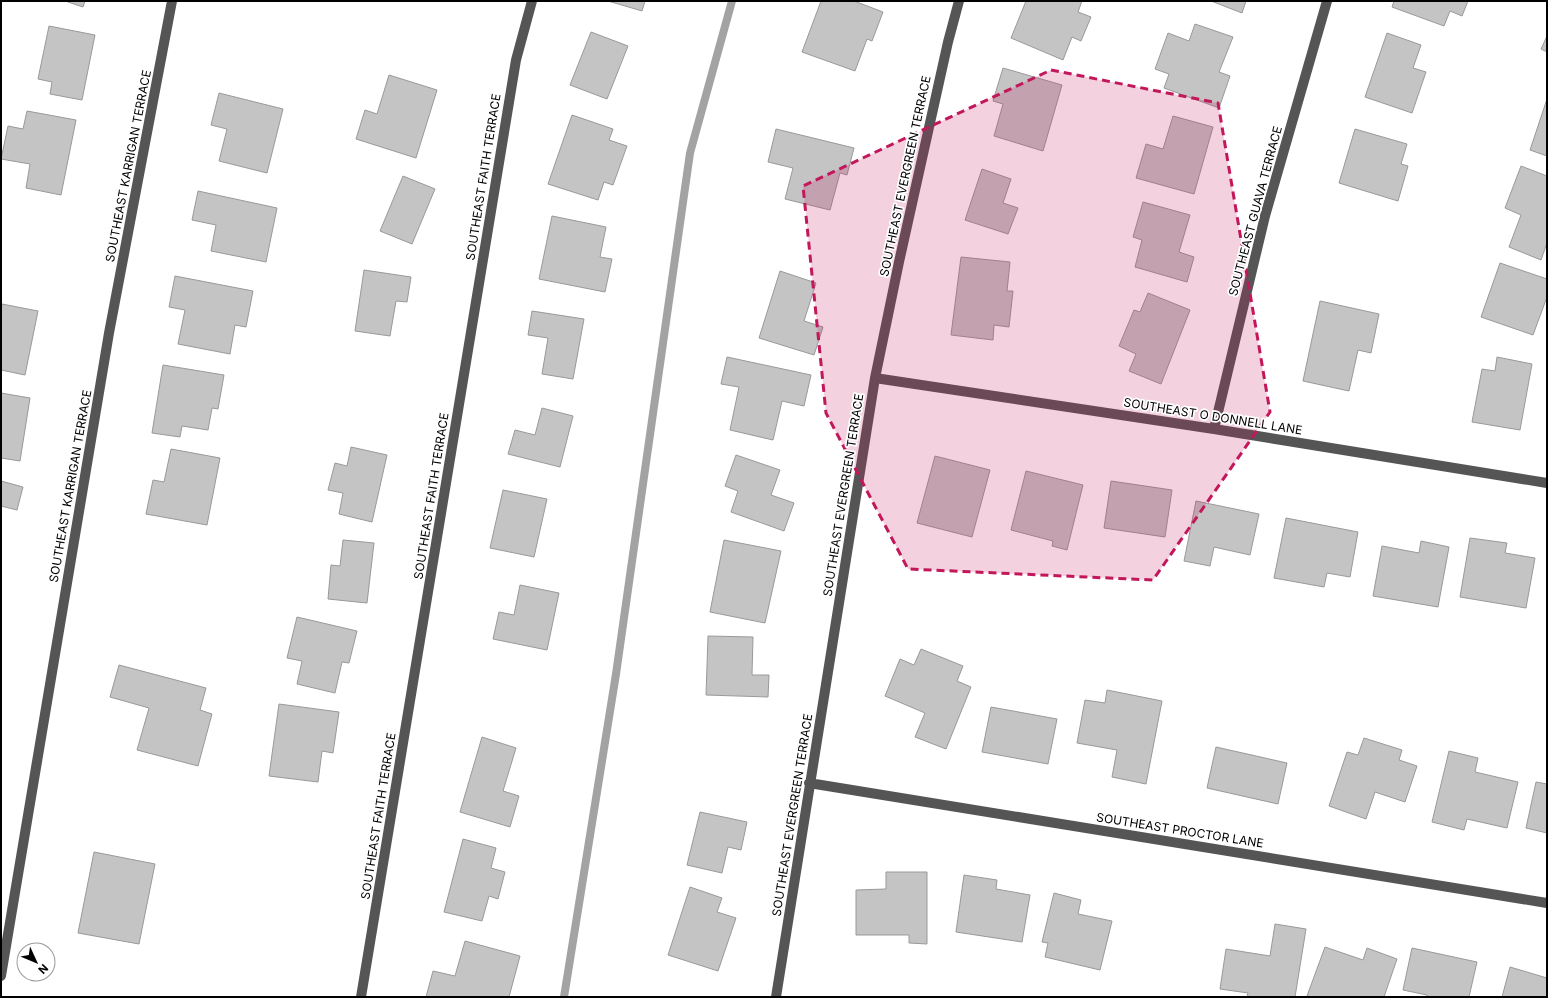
<svg xmlns="http://www.w3.org/2000/svg" width="1548" height="998" viewBox="0 0 1548 998" font-family="Inter,sans-serif">
  <style>
    .lines { fill: none; stroke-linecap: round; stroke-linejoin: round }
    .stream { stroke: #a3a3a3; stroke-width: 8 }
    .building { fill: #c4c4c4; stroke: #999 }
    .minor { stroke: #555; stroke-width: 10 }
    .marked { fill: #c2185b; fill-opacity: 0.2; stroke: #c2185b; stroke-width: 3; stroke-dasharray: 8 5; stroke-linejoin: round }
    .labels { text-anchor: middle; dominant-baseline: central; stroke-width: 3.5; stroke-linejoin: round; paint-order: stroke }
    .street-label { font-size: 12px; fill: #000; stroke: #fff }
  </style>
  <rect width="100%" height="100%" fill="#fff"/>
  <g class="lines">
    <path class="stream" d="M564,997L616,674L690,153L732,1"/>
  </g>
  <path class="building" d="M65,1H85L83,7Z
    M608,1H645L642,11Z
    M821,1H854L883,12L872,41L867,39L855,71L802,52Z
    M1026,1H1082L1078,12L1091,17L1081,41L1072,37L1063,60L1011,38Z
    M1211,1H1246L1242,13Z
    M1394,1H1468L1462,16L1450,11L1444,26L1392,7Z
    M1195,24L1233,37L1219,72L1230,76L1219,108L1164,88L1169,74L1155,69L1168,33L1189,41Z
    M49,26L95,35L82,100L50,94L52,82L38,79Z
    M591,32L628,46L607,99L570,85Z
    M1387,33L1421,45L1413,68L1426,72L1412,113L1365,97Z
    M1547,36V52L1541,49Z
    M1003,68L1062,85L1043,151L994,136L1003,104L993,101Z
    M389,75L437,90L416,158L356,139L365,110L377,114Z
    M219,93L283,109L267,173L219,161L227,129L211,125Z
    M1547,99V156L1530,150Z
    M27,111L76,120L61,195L26,188L30,164L1,159L8,126L23,129Z
    M572,115L613,129L609,140L627,146L613,185L604,182L598,200L548,184Z
    M1173,116L1213,127L1194,194L1136,178L1146,144L1163,149Z
    M776,129L854,148L847,175L840,173L830,210L785,199L793,168L768,162Z
    M1355,129L1407,144L1401,164L1408,166L1398,201L1339,183Z
    M1521,166L1547,176V243L1541,260L1509,247L1521,215L1505,208Z
    M982,169L1011,179L1003,203L1018,208L1008,234L965,220Z
    M403,176L435,189L412,244L380,231Z
    M198,191L277,208L266,262L211,251L216,225L192,220Z
    M1143,202L1190,215L1179,252L1194,257L1187,282L1135,267L1142,240L1133,237Z
    M552,216L606,227L600,257L612,259L605,292L539,279Z
    M961,257L1010,262L1007,291H1013L1009,327L994,325L993,340L951,335Z
    M1500,263L1547,279V297L1533,335L1481,317Z
    M364,270L411,277L407,302L396,301L390,336L355,331Z
    M780,271L816,283L804,321L823,327L814,355L759,338Z
    M175,276L253,291L246,327L235,325L230,354L178,344L185,310L169,307Z
    M1148,293L1190,310L1161,384L1129,371L1136,354L1119,346L1134,310L1140,312Z
    M1320,301L1379,314L1371,353L1358,350L1349,391L1303,381Z
    M2,304L38,311L25,375L1,370V311Z
    M532,311L584,319L573,379L542,374L548,338L528,335Z
    M727,357L811,375L804,406L782,401L773,440L730,430L739,387L721,384Z
    M1497,357L1532,364L1520,430L1472,422L1482,369L1495,371Z
    M163,365L224,375L218,409L212,408L208,430L182,426L180,437L152,433Z
    M1,393L30,398L20,461L1,458Z
    M542,408L573,416L560,467L508,454L515,430L535,435Z
    M351,447L387,455L372,522L339,514L343,493L328,490L335,463L347,466Z
    M171,449L220,458L207,525L146,514L153,480L164,482Z
    M736,455L780,470L771,495L794,503L784,531L731,512L738,491L725,486Z
    M935,456L990,470L972,537L917,523Z
    M1026,471L1083,485L1067,550L1052,546L1053,541L1011,530Z
    M1,481L23,487L17,510L1,506V508Z
    M1111,481L1172,490L1165,537L1104,528Z
    M503,490L547,499L534,557L490,548Z
    M1196,501L1259,514L1250,555L1214,547L1210,566L1184,561Z
    M1286,518L1358,532L1350,577L1327,573L1324,587L1274,578Z
    M1470,538L1507,543L1505,553L1535,558L1526,608L1460,597Z
    M343,540L374,543L367,603L328,599L331,565L340,566Z
    M724,540L781,551L765,623L710,612Z
    M1421,541L1449,547L1438,607L1373,596L1382,546L1419,553Z
    M520,585L559,593L547,650L493,639L499,612L514,615Z
    M297,617L357,631L349,663L342,662L335,693L297,684L302,661L287,658Z
    M708,636L753,637L752,675H769L768,697L706,695Z
    M921,649L963,666L957,681L971,687L946,749L915,737L925,713L885,696L900,659L914,665Z
    M119,665L206,688L200,710L212,714L198,766L137,750L149,708L110,697Z
    M1107,690L1162,701L1146,784L1112,777L1117,750L1077,743L1085,700L1105,703Z
    M279,704L339,712L333,753L322,751L318,782L269,776Z
    M991,707L1057,719L1048,764L982,752Z
    M482,737L516,748L503,791L519,796L510,827L460,812Z
    M1364,738L1402,750L1399,760L1417,766L1405,802L1375,792L1366,819L1329,806L1347,752L1358,755Z
    M1216,747L1287,763L1278,804L1207,788Z
    M1449,751L1478,758L1475,772L1518,782L1507,828L1467,819L1464,830L1432,822Z
    M1536,782L1547,784V833L1526,828Z
    M700,812L747,822L741,850L728,847L722,873L687,865Z
    M463,839L496,848L491,868L505,872L498,899L489,896L482,921L444,912Z
    M94,852L155,864L139,944L78,933Z
    M886,872H927V944L909,943V935H856V890L886,889Z
    M964,875L997,880L996,889L1030,895L1022,942L956,932Z
    M690,887L722,898L717,912L736,918L718,971L668,955Z
    M1054,893L1081,900L1078,914L1112,921L1100,970L1045,957L1048,943L1042,942Z
    M1275,924L1306,929L1295,997H1247L1248,993L1220,989L1226,949L1270,956Z
    M465,941L520,956L509,997H426L433,971L455,976Z
    M1325,947L1363,960L1367,948L1397,959L1384,997H1311L1307,996Z
    M1412,948L1477,962L1469,997H1427V995L1403,990Z
    M1510,967L1547,978V997H1502Z"/>
  <g class="lines">
    <path class="minor" d="M875,378L1214,429L1547,483
      M1214,429L1265,216L1327,1
      M809,783L1547,903
      M1,976L109,333L172,1
      M361,997L516,60L532,1
      M776,997L875,378L899,262L948,42L959,1"/>
  </g>
  <path class="marked" d="M1051,70L1218,103L1270,412L1153,580L908,569L826,413L803,186Z"/>
  <g class="labels">
    <g class="street-label">
      <text transform="translate(128 166) rotate(-79)">SOUTHEAST KARRIGAN TERRACE</text>
      <text transform="translate(905 176) rotate(-78)">SOUTHEAST EVERGREEN TERRACE</text>
      <text transform="translate(483 177) rotate(-81)">SOUTHEAST FAITH TERRACE</text>
      <text transform="translate(1255 211) rotate(-75)">SOUTHEAST GUAVA TERRACE</text>
      <text transform="translate(1213 416) rotate(9)">SOUTHEAST O DONNELL LANE</text>
      <text transform="translate(70 486) rotate(-80)">SOUTHEAST KARRIGAN TERRACE</text>
      <text transform="translate(843 495) rotate(-81)">SOUTHEAST EVERGREEN TERRACE</text>
      <text transform="translate(431 496) rotate(-81)">SOUTHEAST FAITH TERRACE</text>
      <text transform="translate(792 815) rotate(-81)">SOUTHEAST EVERGREEN TERRACE</text>
      <text transform="translate(378 816) rotate(-81)">SOUTHEAST FAITH TERRACE</text>
      <text transform="translate(1180 830) rotate(9)">SOUTHEAST PROCTOR LANE</text>
    </g>
  </g>
  <rect width="1548" height="998" fill="none" stroke="#000000" stroke-width="4"/>
  <g transform="translate(36 962) rotate(134)"><circle r="19" fill="#ffffff" stroke="#999999"/>
  <path d="M0-3L7 15L0 10L-7 15Z" fill="#000000"/>
  <text y="-6" font-size="11" font-weight="bold" text-anchor="middle" fill="#000000">N</text>
  </g>
</svg>
